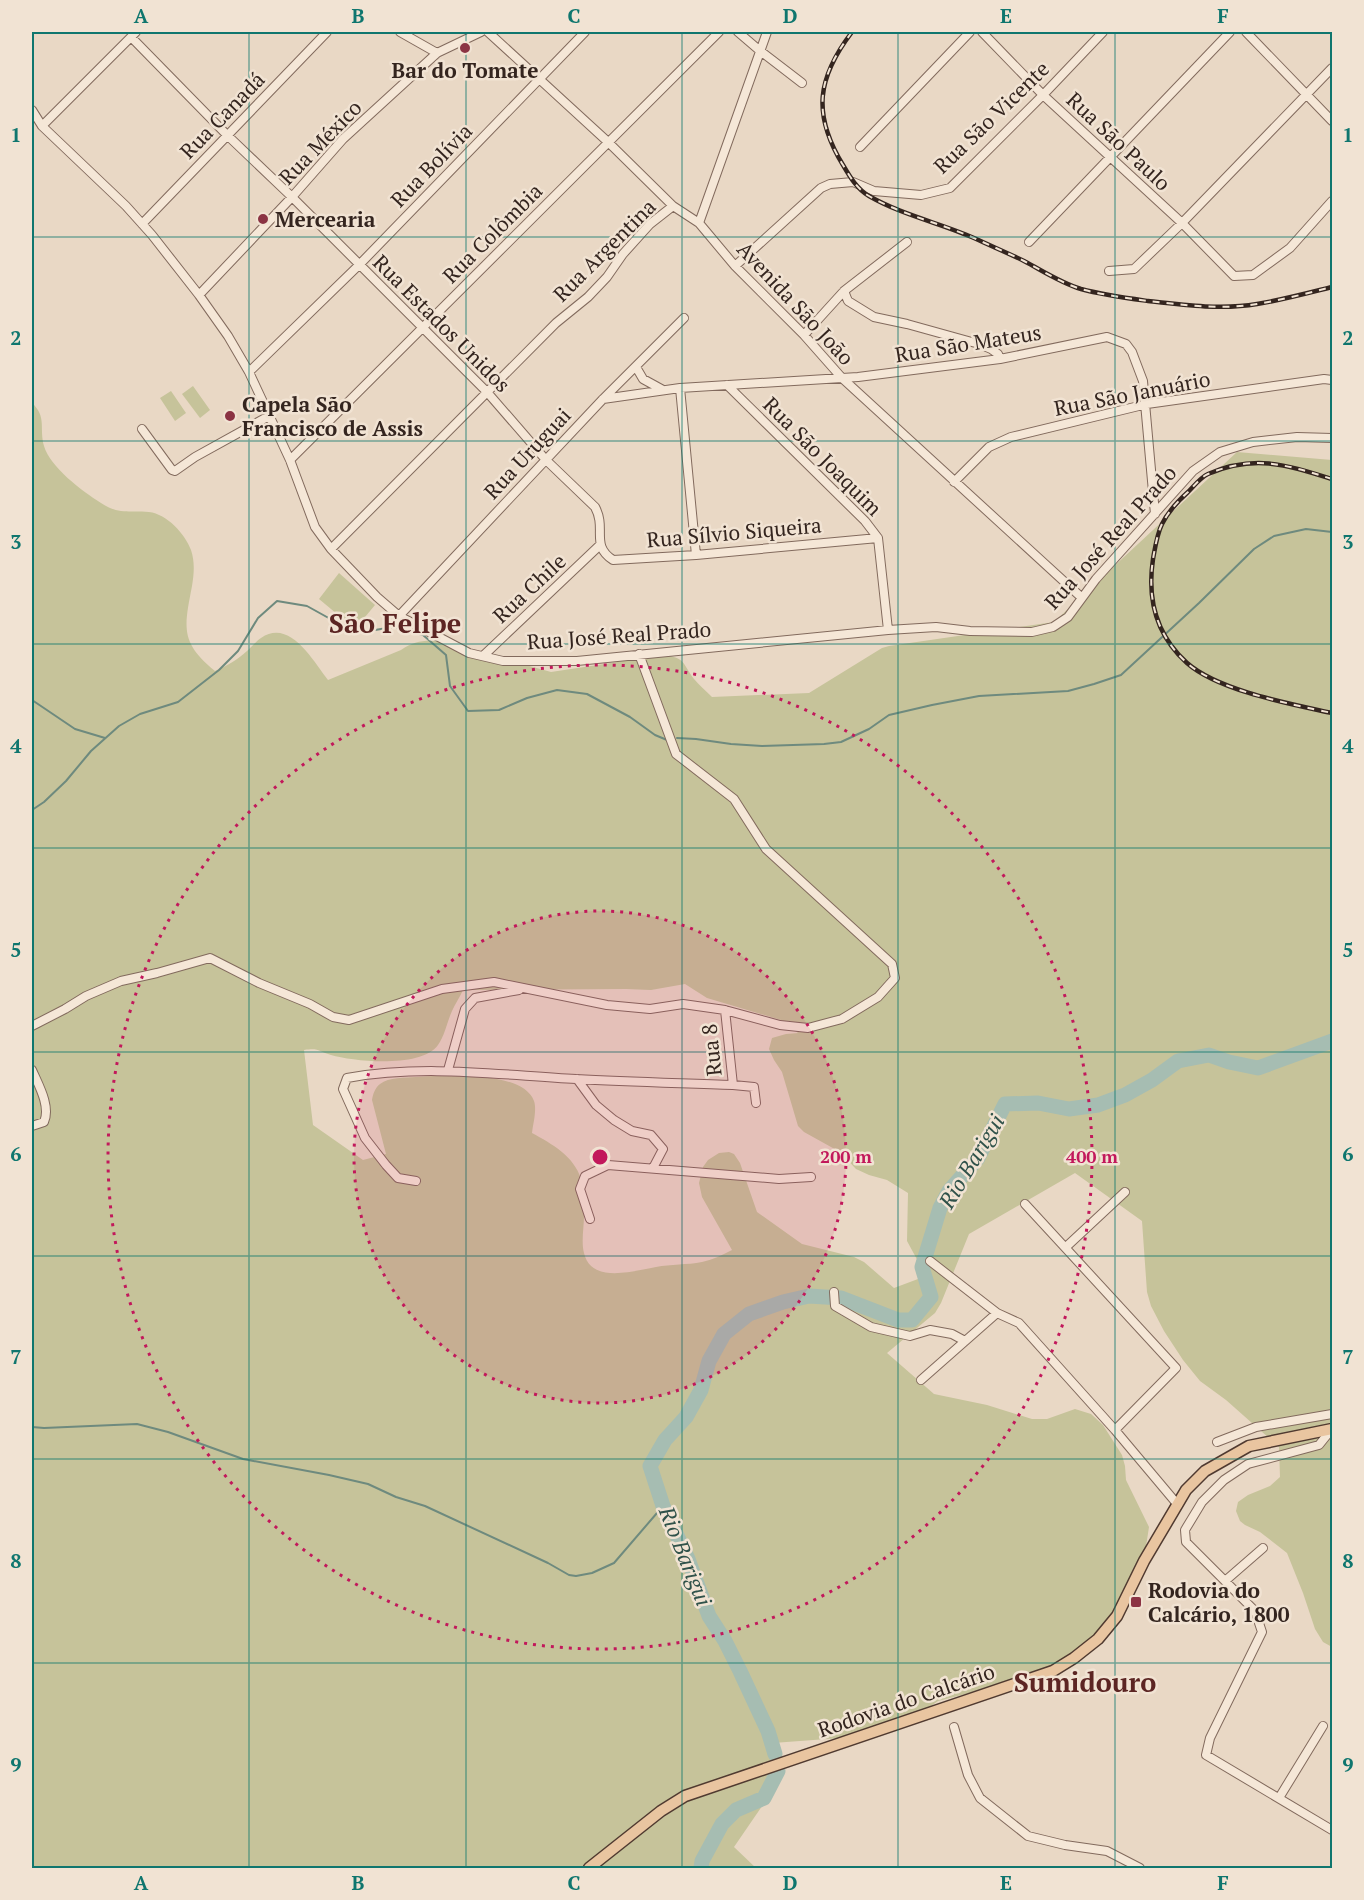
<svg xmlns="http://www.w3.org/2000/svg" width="1364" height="1900" viewBox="0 0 1364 1900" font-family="'PT Serif',serif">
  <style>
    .green { fill: #c6c39a; fill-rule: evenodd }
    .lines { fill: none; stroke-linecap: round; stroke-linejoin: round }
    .stream { stroke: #6e8a7e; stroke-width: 2 }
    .river { stroke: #a6bdb2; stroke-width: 15 }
    .minor-casing { stroke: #826a5d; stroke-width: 10 }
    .major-casing { stroke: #503a30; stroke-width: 13 }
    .minor { stroke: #f5e7d7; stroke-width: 8 }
    .major { stroke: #e9c5a0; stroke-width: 10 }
    .rail-casing { stroke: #34251f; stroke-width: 4.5 }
    .rail { stroke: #f1e3d3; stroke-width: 2; stroke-dasharray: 7; stroke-linecap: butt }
    .grid { fill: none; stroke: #0f766e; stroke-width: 1.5; stroke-opacity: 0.55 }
    .ring { fill: none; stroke: #c2185b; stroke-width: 3; stroke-dasharray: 3 6 }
    .poi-dot { fill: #8b3343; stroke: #f1e3d3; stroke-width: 2 }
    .labels { text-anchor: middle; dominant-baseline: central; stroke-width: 5; stroke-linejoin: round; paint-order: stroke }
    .poi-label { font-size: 21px; font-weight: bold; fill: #34251f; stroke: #f1e3d3; text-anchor: start }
    .street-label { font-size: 21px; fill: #34251f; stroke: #f1e3d3 }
    .water-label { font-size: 22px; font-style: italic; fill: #30524a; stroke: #f1e3d3 }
    .district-label { font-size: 27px; font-weight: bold; fill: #5c2523; stroke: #f1e3d3 }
    .centre { fill: #c2185b; stroke: #f1e3d3; stroke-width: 3 }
    .ring-label { font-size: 18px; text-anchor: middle; font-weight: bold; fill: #c2185b; stroke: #f1e3d3; stroke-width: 5; stroke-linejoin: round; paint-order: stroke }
    .neatline { fill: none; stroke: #0f766e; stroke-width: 2 }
    .grid-label { font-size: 20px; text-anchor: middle; font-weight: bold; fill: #0f766e }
  </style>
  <rect width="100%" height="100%" fill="#e9d8c5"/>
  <path class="green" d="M193,386L210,410L200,418L182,394Z
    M171,391L186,413L175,421L160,398Z
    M32,403C47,417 39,428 44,446C50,467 82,491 101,503C119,515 129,510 149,512C167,514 185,534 191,550C195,562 194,574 192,586C184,628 180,642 215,671C227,666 237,660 247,651C252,647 256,641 261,638C290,618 313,661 328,680L401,650C414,641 423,640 439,641L551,672L664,655C686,658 682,663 694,679C699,685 706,691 712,697L809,693L882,648L889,646L1054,622L1237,452L1332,460V1647L1323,1642L1315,1629L1303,1593L1287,1553L1260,1532L1245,1525L1240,1521L1236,1511L1238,1502L1248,1495L1270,1486L1280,1477L1279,1447L1226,1400L1200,1381L1183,1360L1164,1331L1151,1306L1147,1292L1142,1221L1075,1173L969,1234L941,1303L935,1313L887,1353L934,1394L987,1405L1032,1419H1047L1075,1409L1091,1414L1103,1425L1122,1455L1125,1466L1126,1480L1149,1527L1145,1553L1125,1601L1087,1643L1062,1662L993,1687L938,1701L923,1712L854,1737L773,1743L767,1799L734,1847L756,1868H32ZM685,984L707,998L781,1020L798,1033L786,1034L772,1038L769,1049L774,1060L782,1072L798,1126L804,1132L840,1152L856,1169L869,1175L887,1180L908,1193L907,1241L926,1276L894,1288L864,1262L854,1257L802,1244L757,1212L740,1163L734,1154L729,1152L719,1153L708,1160L703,1167L699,1183L702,1197L732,1250C722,1255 712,1260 702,1262C687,1265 671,1264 656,1267C633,1271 591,1284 584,1253C581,1242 584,1227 584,1216C584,1204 584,1190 581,1179C574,1156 552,1144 532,1133C533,1124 537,1110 534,1101C523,1070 442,1075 416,1077C405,1078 389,1077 380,1084C375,1088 373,1094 372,1100L386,1154L363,1160L313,1125L304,1050C320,1048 317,1051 331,1055C355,1062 422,1068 438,1045C445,1035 447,1022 452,1011C455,1004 460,997 463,990L626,989L651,990Z
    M339,573L375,605L355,629L319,599Z"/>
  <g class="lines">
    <path class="stream" d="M32,700L75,729L105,738
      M677,738L696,739L731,744L762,746L824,744L841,742L869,729L889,715L932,705L979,696L1068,691L1094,684L1121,675L1199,603L1254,549L1274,536L1306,529L1332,532
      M32,810L44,802L66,781L91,751L119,726L140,714L178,702L219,670L238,651L258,618L277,601L307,606L334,621L363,632L393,627L423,635L446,655L450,686L468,711L499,710L527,698L557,690L587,694L630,717L655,735L667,740
      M32,1427L44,1428L137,1424L168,1432L243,1459L329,1475L368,1484L396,1497L425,1506L548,1563L569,1575L576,1576L592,1573L614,1563L663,1506"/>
    <path class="river" d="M775,1754L768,1731L740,1671L725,1641L709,1616L688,1559L663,1506L650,1466L665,1440L686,1417L701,1390L709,1361L724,1334L749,1314L783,1302L809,1296L841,1298L898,1320H912L931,1297L922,1267L940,1208L949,1191L978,1158L1005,1104L1038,1103L1069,1109L1098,1105L1125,1095L1152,1080L1178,1061L1209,1055L1229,1062L1258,1068L1332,1041
      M701,1868L702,1861L722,1824L736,1810L764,1798L778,1771"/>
    <g class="minor-casing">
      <path id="minor" d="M400,32L437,53
        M488,32L608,142L673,206L699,223L735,266L804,335L842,378L1081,597
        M738,32L759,50L802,83
        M982,32L1043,95L1182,223L1234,276L1253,275L1290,248L1332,201
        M1246,32L1332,121
        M131,37L227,135L292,197L487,392L546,460L595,507C607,529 590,545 613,560L696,555L878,538
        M32,110L42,126L126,206L152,235L199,295L228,336L249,372L290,460L315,527L331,549L377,597L399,616L469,653L503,661H577L888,630L936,627L970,631L1032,632L1053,627L1068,617L1096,579L1193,471L1220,452L1253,442L1297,437L1332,438
        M42,126L136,32
        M860,147L970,32
        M699,223L767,32
        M142,224L327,32
        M1029,242L1230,32
        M735,266L821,188L830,184L853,182L874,191L921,195L950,188L1043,95L1103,32
        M1109,271L1134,269L1182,223L1332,68
        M844,291L848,301L874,317L907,324L979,344L991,349L998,354L1000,359
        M199,295L292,197L343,139L437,53L481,32
        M804,335L844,291L907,242
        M636,367L643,379L663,390
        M249,372L359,265L585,32
        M727,385L865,521L878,538L888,630
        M680,388L696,555
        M603,399L680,388L858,377L1000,359L1107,337L1126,344L1132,352L1143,381L1155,514
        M142,429L172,470L175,471L195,457L269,416
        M290,460L719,32
        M954,482L989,447L1011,437L1147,404L1324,379L1332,380
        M331,549L556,323L588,297L607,277L623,254L650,224L673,206
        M399,616L603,399L684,318
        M483,656L600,545
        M725,1010L733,1085
        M32,1026L65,1009L86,996L121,981L157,973L210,958L259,983L310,1004L333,1017L349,1020L442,989L494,982L607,1005L650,1009L683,1004L725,1010L780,1025L808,1028L842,1019L878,997L895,978L892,964L766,849L734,799L676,754L639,654
        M32,1070C38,1084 51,1106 44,1122L32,1126
        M448,1070L465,1009L475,998L519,990
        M577,1079L596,1105L614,1120L632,1131L651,1135L663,1149L653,1168
        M416,1181L398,1178L386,1165L365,1138L343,1089L347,1078C424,1064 500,1075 576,1079C628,1082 681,1083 733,1085L754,1087L756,1103
        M1025,1204L1176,1368L1115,1430
        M590,1219L580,1189L585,1176L608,1165L779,1179L811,1177
        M1066,1247L1125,1192
        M930,1261L997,1313L1019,1323L1115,1430L1178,1505
        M834,1292L835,1306L871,1327L910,1336L930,1330L952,1334L965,1341
        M921,1380L997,1313
        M1331,1430L1319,1445L1248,1464L1224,1480L1202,1502L1185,1530L1186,1542L1255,1611L1262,1632L1210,1738L1206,1755L1332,1830
        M1217,1442L1256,1427L1332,1414
        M1225,1581L1263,1548
        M954,1727L968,1775L980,1798L1028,1836L1065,1845L1107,1851L1140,1868
        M1279,1798L1323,1726"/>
    </g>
    <g class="major-casing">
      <path id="major" d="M589,1868L661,1811L685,1796L1053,1671L1074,1658L1098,1639L1117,1616L1144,1561L1186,1490L1205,1471L1249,1446L1332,1429"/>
    </g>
    <use href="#minor" class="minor"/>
    <use href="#major" class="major"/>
    <g class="rail-casing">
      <path id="rail" d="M852,32C817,78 812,114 843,165C850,177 857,189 869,196C902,215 940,223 974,238C991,246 1008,253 1024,261C1043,271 1061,283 1081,289C1103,295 1126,298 1148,301C1183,305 1222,310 1257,304C1282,300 1308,293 1332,287
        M1332,479C1287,465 1255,454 1208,474C1201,477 1194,486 1188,492C1178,501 1168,512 1162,524C1157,534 1155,548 1153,559C1147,599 1156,635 1187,663C1219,691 1291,704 1332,713"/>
    </g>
    <use href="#rail" class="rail"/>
  </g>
  <path class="grid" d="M249,32V1868M466,32V1868M682,32V1868M898,32V1868M1115,32V1868M32,237H1332M32,441H1332M32,644H1332M32,848H1332M32,1052H1332M32,1256H1332M32,1459H1332M32,1663H1332"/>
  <circle cx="600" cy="1157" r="246" fill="#c2185b" fill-opacity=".12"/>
  <g class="ring">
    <circle cx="600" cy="1157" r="246"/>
    <circle cx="600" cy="1157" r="492"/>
  </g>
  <g class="poi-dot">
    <circle cx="465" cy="48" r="6"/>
    <circle cx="263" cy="219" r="6"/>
    <circle cx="230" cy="416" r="6"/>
    <rect x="1130" y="1596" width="12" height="12" rx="3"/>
  </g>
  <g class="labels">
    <g class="poi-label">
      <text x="465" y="70" text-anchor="middle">Bar do Tomate</text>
      <text x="275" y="219">Mercearia</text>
      <text x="242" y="404">Capela São<tspan x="242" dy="24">Francisco de Assis</tspan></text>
      <text x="1148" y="1590">Rodovia do<tspan x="1148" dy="24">Calcário, 1800</tspan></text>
    </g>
    <g class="street-label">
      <text transform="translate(222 115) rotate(-46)">Rua Canadá</text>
      <text transform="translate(991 117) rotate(-44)">Rua São Vicente</text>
      <text transform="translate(1119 141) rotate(43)">Rua São Paulo</text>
      <text transform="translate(320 142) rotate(-46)">Rua México</text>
      <text transform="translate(431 165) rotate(-46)">Rua Bolívia</text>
      <text transform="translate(492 233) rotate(-45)">Rua Colômbia</text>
      <text transform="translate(604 250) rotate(-45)">Rua Argentina</text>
      <text transform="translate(796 303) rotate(47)">Avenida São João</text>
      <text transform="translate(442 323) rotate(45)">Rua Estados Unidos</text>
      <text transform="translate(968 343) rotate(-9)">Rua São Mateus</text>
      <text transform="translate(1132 393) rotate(-11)">Rua São Januário</text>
      <text transform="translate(527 453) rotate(-47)">Rua Uruguai</text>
      <text transform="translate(823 456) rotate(45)">Rua São Joaquim</text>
      <text transform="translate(734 532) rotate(-5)">Rua Sílvio Siqueira</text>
      <text transform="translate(1110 537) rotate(-48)">Rua José Real Prado</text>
      <text transform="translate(529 588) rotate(-43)">Rua Chile</text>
      <text transform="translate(619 635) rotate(-4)">Rua José Real Prado</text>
      <text transform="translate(711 1050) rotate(-96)">Rua 8</text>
      <text transform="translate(906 1700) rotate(-19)">Rodovia do Calcário</text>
    </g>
    <g class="water-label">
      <text transform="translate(971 1161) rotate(-59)">Rio Barigui</text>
      <text transform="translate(686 1556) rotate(68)">Rio Barigui</text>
    </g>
    <g class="district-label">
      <text x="395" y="623">São Felipe</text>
      <text x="1085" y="1682">Sumidouro</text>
    </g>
  </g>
  <circle cx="600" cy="1157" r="9" class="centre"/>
  <g class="ring-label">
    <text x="846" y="1163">200 m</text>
    <text x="1092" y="1163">400 m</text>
  </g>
  <rect width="1364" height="1900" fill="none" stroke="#f1e3d3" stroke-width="66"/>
  <rect x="33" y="33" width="1298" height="1834" class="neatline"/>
  <g class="grid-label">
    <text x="141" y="23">A</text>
    <text x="358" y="23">B</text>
    <text x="574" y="23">C</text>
    <text x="790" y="23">D</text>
    <text x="1006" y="23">E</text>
    <text x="1223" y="23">F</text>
    <text x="16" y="142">1</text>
    <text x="1348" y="142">1</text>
    <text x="16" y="345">2</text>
    <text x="1348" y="345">2</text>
    <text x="16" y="549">3</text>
    <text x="1348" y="549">3</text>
    <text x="16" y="753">4</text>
    <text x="1348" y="753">4</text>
    <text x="16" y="957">5</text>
    <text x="1348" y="957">5</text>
    <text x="16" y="1161">6</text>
    <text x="1348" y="1161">6</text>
    <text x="16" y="1364">7</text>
    <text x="1348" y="1364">7</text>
    <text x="16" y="1568">8</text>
    <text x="1348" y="1568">8</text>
    <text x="16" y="1772">9</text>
    <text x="1348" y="1772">9</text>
    <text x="141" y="1890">A</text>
    <text x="358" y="1890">B</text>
    <text x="574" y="1890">C</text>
    <text x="790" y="1890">D</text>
    <text x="1006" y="1890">E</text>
    <text x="1223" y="1890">F</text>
  </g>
</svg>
